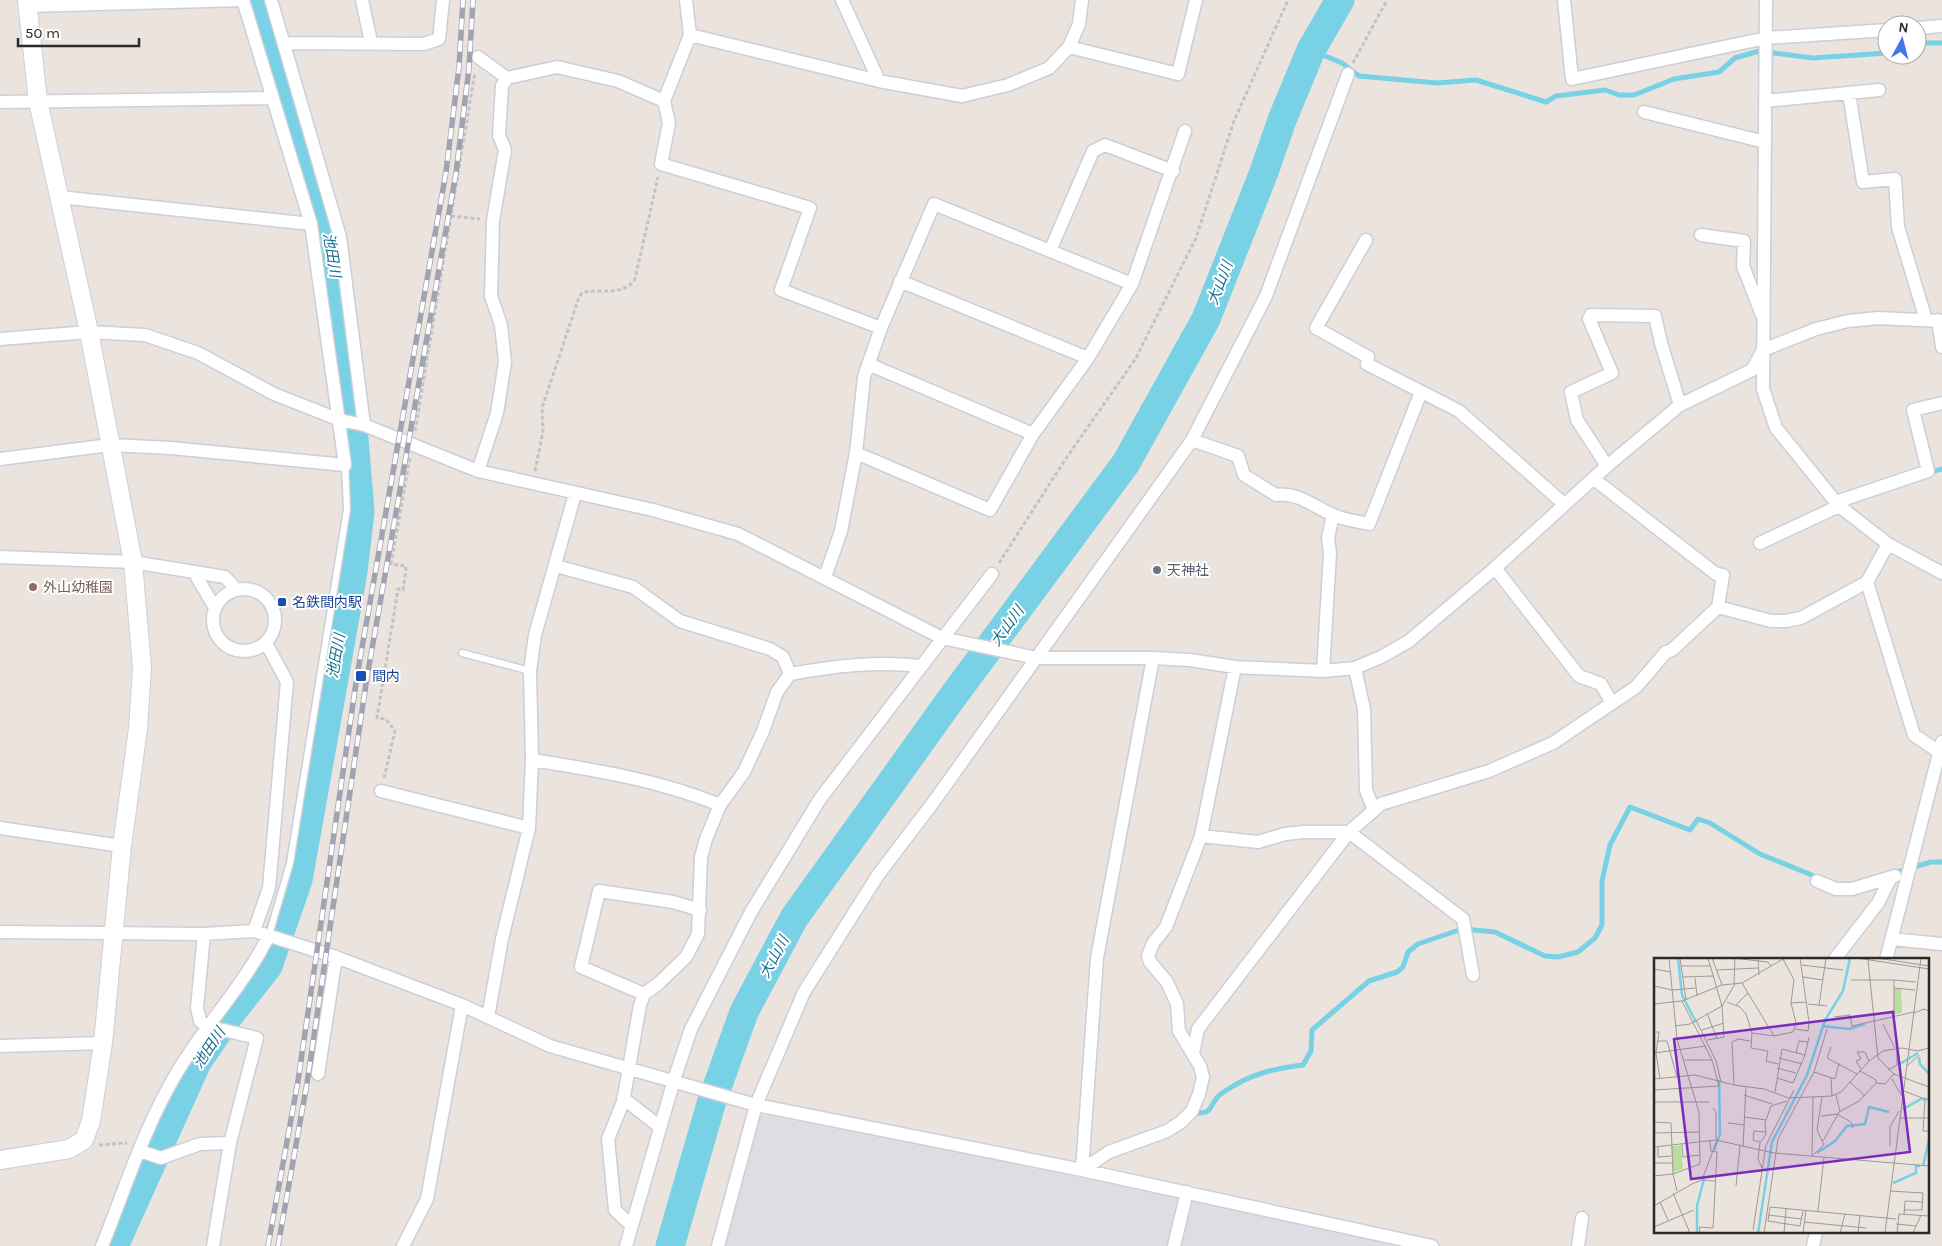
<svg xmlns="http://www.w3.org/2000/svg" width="1942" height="1246" viewBox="0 0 1942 1246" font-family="Karla,'Noto Sans JP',sans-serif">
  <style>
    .industrial { fill: #dedde3 }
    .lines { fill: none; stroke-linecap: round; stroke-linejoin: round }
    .stream { stroke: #78d1e4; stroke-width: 5 }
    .river { stroke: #78d1e4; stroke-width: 29 }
    .lane-casing { stroke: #cbcfda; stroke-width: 9 }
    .street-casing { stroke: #cbcfda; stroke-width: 15 }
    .secondary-casing { stroke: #cbcfda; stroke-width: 20 }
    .path { stroke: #c3c3c3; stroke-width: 3; stroke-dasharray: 4 2.5; stroke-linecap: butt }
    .lane { stroke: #fff; stroke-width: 6 }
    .street { stroke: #fff; stroke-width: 12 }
    .secondary { stroke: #fff; stroke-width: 18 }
    .rail-casing { stroke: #a0a4b2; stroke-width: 5.5 }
    .rail { stroke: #fff; stroke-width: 4; stroke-dasharray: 11; stroke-linecap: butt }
    .worship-dot { fill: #6b7280; stroke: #fff; stroke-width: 2 }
    .education-dot { fill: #8d6e63; stroke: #fff; stroke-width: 2 }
    .transit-dot { fill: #1a4fb4; stroke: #fff; stroke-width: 2 }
    .labels { text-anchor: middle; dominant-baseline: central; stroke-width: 4; stroke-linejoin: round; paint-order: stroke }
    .worship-label { font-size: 14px; fill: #5b616d; stroke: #fff; text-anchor: start }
    .education-label { font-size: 14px; fill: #785e54; stroke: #fff; text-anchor: start }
    .transit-label { font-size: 14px; fill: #164399; stroke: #fff; text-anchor: start }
    .water-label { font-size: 15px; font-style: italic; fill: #18708f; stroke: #fff }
    .inset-river { fill: none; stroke: #78d1e4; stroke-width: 2.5 }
    .inset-road { fill: none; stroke: #9e9995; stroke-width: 1 }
    .view { fill: #7b2cbf; fill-opacity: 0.15; stroke: #7b2cbf; stroke-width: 2.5 }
    .inset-edge { fill: none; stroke: #2a2a2a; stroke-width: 2.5 }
  </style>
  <rect width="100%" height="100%" fill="#ebe3dd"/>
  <path class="industrial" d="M759,1114L1173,1196L1401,1246H722Z"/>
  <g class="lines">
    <path class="stream" d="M1917,43H1942
      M1311,50L1342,63L1359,76L1437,83L1476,80L1546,102L1556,96L1605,90L1619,95H1634L1674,79L1719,72L1735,58L1759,51L1813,58L1887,53
      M1930,472L1942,469
      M1894,873L1931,862H1942
      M1193,1116L1197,1113C1211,1113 1209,1109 1216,1099C1220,1093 1230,1088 1235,1085C1257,1072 1279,1068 1303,1065L1311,1051L1312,1030L1369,981L1397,972L1403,967L1408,952L1418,944L1462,929L1495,932L1545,956L1558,957L1578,952L1595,938L1602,925V881L1610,845L1630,807L1690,830L1698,819L1710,823L1760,854L1819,878"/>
    <path class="river" d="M114,1246L197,1062L227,1018L268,966L298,880L353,572L360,511L350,391L331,238L261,0
      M670,1246L711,1104L744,1012L794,918L954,695L1126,463L1206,319L1264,172L1282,120L1311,50L1340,0"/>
    <g class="lane-casing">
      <path id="lane" d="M462,653L530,671
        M269,935L290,863L347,509L345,465"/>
    </g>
    <g class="street-casing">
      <path id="street" d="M271,0L340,237L364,425
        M362,0L371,42
        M686,0L690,35L879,81
        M842,0L879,81L962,96L1008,85L1049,68L1069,47L1079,24L1082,0
        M1564,0L1572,79L1766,38L1887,30
        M1766,0L1763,389L1776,428L1839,506L1888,544L1942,573
        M27,6L243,0
        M1917,28L1942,26
        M690,35L664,101L669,123L661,164L810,208L781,290L881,328
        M284,43L424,44L439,39L443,0
        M1069,47L1178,74L1196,0
        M478,57L507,78
        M1849,93L1863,182L1895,179L1898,227L1926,320
        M1765,101L1879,90
        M0,102L273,98
        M1644,112L1765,142
        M59,197L311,224
        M1701,235L1744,241L1743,266L1762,315
        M1366,240L1316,328L1368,357L1367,364L1459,411L1564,504
        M1050,251L1093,151L1105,145L1173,171
        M900,281L1088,358
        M1938,320L1942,347
        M0,339L89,332L145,335L198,353L274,394L340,420L364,425L478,471L653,510L738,534L942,638L1037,658H1153L1190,660L1235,667L1323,671L1355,668L1381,657L1409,641L1495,568L1607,466L1680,405L1752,370L1763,350L1816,329L1848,321L1878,318L1942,321
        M868,364L1033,434
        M1192,440L1238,456L1244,475L1276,495C1297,492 1313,506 1331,514C1343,520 1357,521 1369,524L1421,392
        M856,453L990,510L1033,434L1088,358L1132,284L1185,131
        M0,459L110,445L171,448L345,465L311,224L243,0
        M1607,466L1577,420L1571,392L1612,373L1589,319L1591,315L1655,316L1661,343L1680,405
        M478,471L497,413L505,362L501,325L491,296L493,221L505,150L499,135L502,86L507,78L557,67L618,81L664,101
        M1836,502L1928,471L1913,410L1942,403
        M1760,543L1839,506
        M0,557L133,562L225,577L237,590
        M556,566L633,587L680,621L770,649L783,657L790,674
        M1495,568L1579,676L1601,684L1612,703
        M194,572L215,608
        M825,577L841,531L856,453L864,377L881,328L934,204L1132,284
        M1867,582L1914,735L1939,752
        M213 620a31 31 0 1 1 62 0a31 31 0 1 1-62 0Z
        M1718,607L1771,621H1786L1801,618L1867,582L1888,544
        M1355,668L1364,709L1366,790L1374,810
        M1323,671L1330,553L1328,538L1333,515
        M532,760C596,770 659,780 720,805
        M381,791L529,828
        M0,828L122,846
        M1201,836L1258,842L1285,834L1303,832H1349L1463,919L1473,975
        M1817,881L1836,889H1852L1895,876
        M254,931L269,888L287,682L266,643
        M0,932L204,934L254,931L336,957L462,1005L550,1046L756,1105L1082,1170L1432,1246
        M204,934L197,1008L200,1021L206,1026L257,1038L230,1143L213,1246
        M1892,939L1942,944
        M1834,960L1878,903L1891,877
        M1886,960L1942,742
        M644,994L581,967L599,891L673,902L700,910
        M488,1017L502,939L529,828L532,760L530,671L535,635L575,494
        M0,1046L103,1043
        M1193,1053L1198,1029L1349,832L1381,804L1489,771L1553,743L1636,687L1666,652L1672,650L1718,607L1723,575L1716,574L1594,479
        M318,1074L336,957
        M623,1098L660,1127
        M140,1151L161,1158L200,1144L230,1143
        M1082,1170L1109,1152L1167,1131L1181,1122L1192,1111L1199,1094L1203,1077L1200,1066L1179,1031L1177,1004L1167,982L1150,962L1148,956L1153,943L1166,927L1201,836L1235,667
        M1082,1170L1097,958L1153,658
        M632,1226L615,1210L608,1139L623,1102L640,1005L644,994L658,984L686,957L698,934L701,857L706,839L720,805L744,772L763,731L777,692L790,674C835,666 875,661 920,666
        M102,1246C125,1189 144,1128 176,1074C204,1026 244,986 269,935
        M403,1246L427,1199L462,1005
        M626,1246L674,1080L691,1029L751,912L820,799L992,574
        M718,1246L756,1105L804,992L878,875L935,800L1192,440L1266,296L1348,74
        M1174,1246L1187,1192
        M1578,1246L1582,1218
        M1813,1246L1816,1232"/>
    </g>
    <g class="secondary-casing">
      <path id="secondary" d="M0,1160L69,1149L84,1140L91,1121L103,1043L122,846L138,729L142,668L133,562L89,332L38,101L27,0"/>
    </g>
    <path class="path" d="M1353,63L1387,0
      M451,216L480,219
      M415,431L475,72
      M535,471L543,431L542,408L579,297L582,293C601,287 622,298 635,279L658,177
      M999,563L1065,460L1136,358L1196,238L1234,121L1288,0
      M384,778L395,731L386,719L377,718L398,589L403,590L406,569V566L391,564L410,457
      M99,1145L127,1143"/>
    <use href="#lane" class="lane"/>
    <use href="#street" class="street"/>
    <use href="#secondary" class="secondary"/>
    <g class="rail-casing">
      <path id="rail" d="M268,1246L298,1081L357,676L446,172L459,67L463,0
        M278,1246L307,1083L367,677L456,173L469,68L473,0"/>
    </g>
    <use href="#rail" class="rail"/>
  </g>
  <circle class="worship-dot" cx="1157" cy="570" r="5"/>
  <circle class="education-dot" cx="33" cy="587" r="5"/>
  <g class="transit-dot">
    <rect x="277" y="597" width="10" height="10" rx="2.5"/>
    <rect x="355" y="670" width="12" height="12" rx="2.5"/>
  </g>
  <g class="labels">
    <g class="worship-label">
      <text x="1167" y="570">天神社</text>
    </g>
    <g class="education-label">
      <text x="43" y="587">外山幼稚園</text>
    </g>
    <g class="transit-label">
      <text x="292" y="602">名鉄間内駅</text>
      <text x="372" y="676">間内</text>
    </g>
    <g class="water-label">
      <text transform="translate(332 255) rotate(81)">池田川</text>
      <text transform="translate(1220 283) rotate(-69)">大山川</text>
      <text transform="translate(1007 626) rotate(-54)">大山川</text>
      <text transform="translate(336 656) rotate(-80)">池田川</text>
      <text transform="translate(774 957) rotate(-62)">大山川</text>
      <text transform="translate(209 1048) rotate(-56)">池田川</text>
    </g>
  </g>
  <g transform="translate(1654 958)">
    <rect width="275" height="275" fill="#ebe3dd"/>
    <path d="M240,31H247L248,55L240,56ZM17,188H27L29,211L19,214Z" fill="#b8dd9d"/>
    <path class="inset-river" d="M24,0L28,37L42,64M168,68L195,71L211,66M265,99L266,106L275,116M244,107L264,95M249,151L267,141H275M60,192L66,176L65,122M163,195L181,183L193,168L211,166L215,149L235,154M269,208L275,182M239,225L262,215V208H266M43,275V248L50,221M104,275L118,184L153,117L171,62L189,33L196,0"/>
    <path class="inset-road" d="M26,0L32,42M58,0L68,27M79,0L114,4L117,8M104,0L105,17M203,0L275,11M223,0L275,8M214,2L224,100L240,116L275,129M148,7L189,12M27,8H57M0,11L17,14M63,12L104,10M28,19L60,18M149,19L169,22M41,20L43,38M197,22H240V57M240,22L262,24M80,26L81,0M0,28L18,32L41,30M240,30L261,32M73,44L86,49L92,56L98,75L120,78M137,45L153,44M0,46L28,43L68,27L88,25L129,1L140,22L137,45L142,65L139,74L120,78L88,25M154,46L173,48M82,47L94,35M165,47L172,0M53,55L63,81M260,55L270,51L275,53M180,59L196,57L198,68L260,54M42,62L62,103L67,124M229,66L241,90M21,68L36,66L68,48L81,26M141,71L154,73L155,64L146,0M48,72L70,65M0,74H5L2,95L6,121M98,75L97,90L114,93L112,103L124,106M23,81L47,78M53,82L70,79L68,48L54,0M3,83H13L23,119M177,89L173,100L203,116M0,95L52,88M142,95L145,83L154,84M125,100L148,106M30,102H58M253,108L265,97M123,110L142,115M207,111L202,103L207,101L203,94H211L215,103M234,112L243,107V91M160,114L181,121L185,105M123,120L139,125L151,97L155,79M177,120L178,138M0,121L41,117L80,127L110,131L135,140L178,138L187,134L215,103L229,93L248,90L264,93L275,90M238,121L248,138M196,124L211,138M222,125L231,126L240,116M80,127L78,84L84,81L96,83M0,132L65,128L58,102L28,43M250,133L271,141L269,173H275M121,134L128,91L151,97M90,137L118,146M182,137L186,153M0,144H55M59,150L62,154V182M167,158L183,156L197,164L199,170M90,159L112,162M246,160H275M0,164L17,165L19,216L23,233M74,165L91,167M0,175L46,174M169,183L185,154L205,143L222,125V122L206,113M106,184L99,182L100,173L111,174M28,186L29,199L46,197M236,188V169L245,153M0,189L62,182L120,195L275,208M4,189V199L17,198M89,189L92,128M158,197L159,139M158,198L170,187L163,172L168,139M0,205H18M108,210L104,201L106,185L112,176L111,165L117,148L133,143M0,218L19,216L46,206L45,154L23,81L15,0M48,222L63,182M82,228L86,188M236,233L269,235L268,252H250M19,235L36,275M6,244L14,262M0,248L38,226L48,222L61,223M149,253L146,268L114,263L116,249L242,261M164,253L170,199M114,257L148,261M250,257L251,243L269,244M150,264L212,270M242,266L262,268M0,269L40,252M99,272L112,187L140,132M46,275L45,269L59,270L63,194L57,193L56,183M110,275L124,181L160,114L173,71M130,275L132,251M149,275L152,252M186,275L191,256M204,275L206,257M231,275L267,0M243,275L245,256L275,258M259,275L267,257"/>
    <path class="view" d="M239,54L256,194L37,221L20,81Z"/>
    <rect width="275" height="275" class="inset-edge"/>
  </g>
  <g transform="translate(1902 40) rotate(7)"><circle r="24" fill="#ffffff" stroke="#aaaaaa"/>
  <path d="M0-4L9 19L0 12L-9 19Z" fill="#4975eb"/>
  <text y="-8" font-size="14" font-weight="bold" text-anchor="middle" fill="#2a2a2a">N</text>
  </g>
  <path d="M18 38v8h121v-8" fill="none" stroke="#2a2a2a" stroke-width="2.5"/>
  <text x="25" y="38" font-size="15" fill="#2a2a2a" stroke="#ffffff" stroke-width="4" paint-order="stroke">50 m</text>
</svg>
